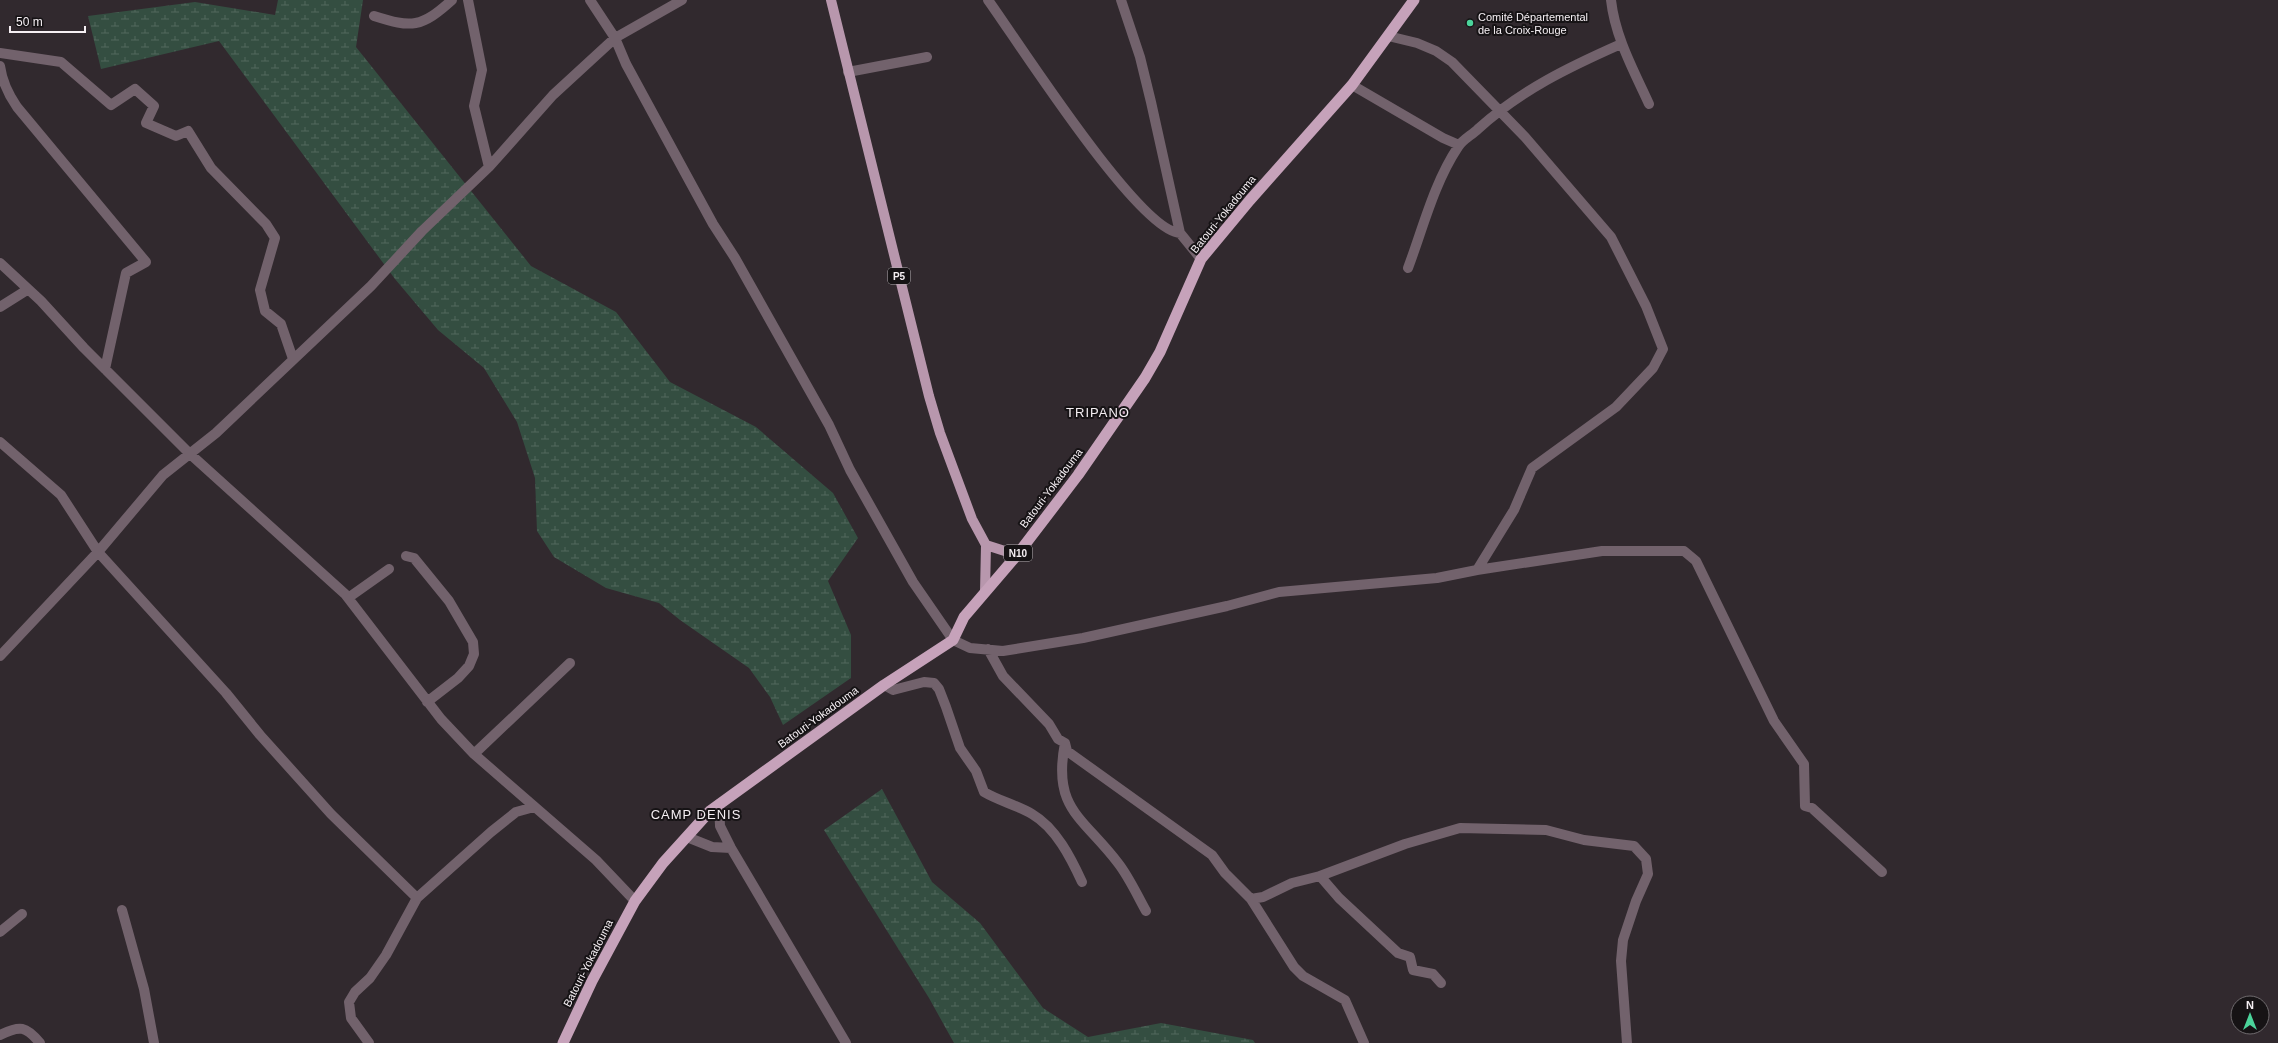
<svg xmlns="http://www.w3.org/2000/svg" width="2278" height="1043" viewBox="0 0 2278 1043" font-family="Helvetica,sans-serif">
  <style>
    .wetland { fill: url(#wetland-marsh) }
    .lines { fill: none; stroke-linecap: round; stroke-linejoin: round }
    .minor { stroke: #72626c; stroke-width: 10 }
    .primary { stroke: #b897ad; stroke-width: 10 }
    .trunk { stroke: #c6a2ba; stroke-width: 11 }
    .poi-dot { fill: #4bd49b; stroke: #161315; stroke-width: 1.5 }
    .labels { text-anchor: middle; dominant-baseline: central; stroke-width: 4; stroke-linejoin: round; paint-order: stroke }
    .shield { fill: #161315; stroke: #b2adb0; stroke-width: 1 }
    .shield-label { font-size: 10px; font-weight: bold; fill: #f5eff3 }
    .poi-label { font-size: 11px; fill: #f5eff3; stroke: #161315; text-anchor: start }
    .street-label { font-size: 11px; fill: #f5eff3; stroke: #161315 }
    .quarter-label { font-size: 13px; letter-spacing: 1px; fill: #f5eff3; stroke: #161315 }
  </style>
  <defs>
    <pattern id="wetland-marsh" width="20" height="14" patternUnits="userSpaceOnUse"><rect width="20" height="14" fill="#344e41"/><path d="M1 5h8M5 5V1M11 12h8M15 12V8" fill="none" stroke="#52685d"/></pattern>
  </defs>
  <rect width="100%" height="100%" fill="#31292e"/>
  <path class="wetland" d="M278,0H363L356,47L531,266L616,312L670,382L756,427L833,493L858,538L828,581L851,635V678L783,725L770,697L749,668L680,620L659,603L606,588L554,557L537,531L535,478L517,422L484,368L438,330L395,279L219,41L101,69L88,16L195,2L275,15Z
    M882,789L932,882L980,923L1043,1008L1088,1037L1161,1023L1253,1040L1255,1043H954L929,998L824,830Z"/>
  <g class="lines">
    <path class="minor" d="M468,0L482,70L474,106L489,167
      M590,0L615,38L626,64L689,180L713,224L735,258L829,425L850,470L913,582L953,640L970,648L1003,651L1083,638L1227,606L1279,592L1437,578L1477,570L1602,551H1684L1696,561L1774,721L1804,764L1805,806L1812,808L1882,872
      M988,0C1017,40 1139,232 1180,233
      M1121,0L1140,57L1151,102L1180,233L1201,259
      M1611,0C1615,37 1634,71 1649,104
      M374,16C412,28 421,28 452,0
      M1388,36L1417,43L1436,51L1452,62L1525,137L1611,237L1646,306L1663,349L1653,368L1616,407L1532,468L1514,510L1477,570
      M0,53L61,62L111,105L135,89L154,106L146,123L176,136L188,131L211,168L266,224L275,238L260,290L265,311L281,324L293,359
      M0,66C2,81 8,94 17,107L146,262L126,273L105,369
      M848,72L927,57
      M1352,85L1443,138L1459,145
      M0,263L41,301L84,348L189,453L345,594L441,719L474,754L596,860L635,901
      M1408,268C1423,228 1434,183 1458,147C1462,140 1472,135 1478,129C1521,90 1569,67 1621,44
      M0,307L27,290
      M0,442L61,495L98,552L226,693L260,735L331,814L417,898
      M406,556L414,558L449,601L473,642L474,654L469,666L458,678L427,702
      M348,598L389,569
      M988,649L1003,676L1049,724L1058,739L1065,743C1052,809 1083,817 1118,863C1129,877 1137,895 1146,911
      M0,656L98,552L163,475L216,433L371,286L422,231L489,167L553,95L615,38L682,0
      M884,685L893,690L924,682L934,683L939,689L946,707L960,748L976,771L984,792C999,801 1017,805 1032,814C1056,828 1071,858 1082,882
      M1065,743L1067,751L1212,855L1225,873L1251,899L1294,967L1303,976L1345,1000L1364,1043
      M474,754L570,663
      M719,804L720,826L731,848L846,1043
      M687,837L712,847L731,848
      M1320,876L1405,844L1460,828L1546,830L1584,840L1634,846L1646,859L1648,874L1636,901L1623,940L1621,961L1627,1043
      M1251,899L1263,897L1292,883L1320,876L1339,898L1398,953L1410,957L1413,970L1433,974L1441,983
      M122,910L144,989L154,1043
      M0,932L22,914
      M0,1035C20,1025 26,1026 40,1043
      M369,1043L351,1018L349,1002L355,992L370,978L386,955L417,898L491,832L516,812L534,807"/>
    <path class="primary" d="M831,0L929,396L940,433L972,519L986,545L985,592
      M986,545L1017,555"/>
    <path class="trunk" d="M563,1043L592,981L635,901L663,863L710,811L884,685L953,640L964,617L1017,555L1078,475L1145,378L1160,352L1201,259L1250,200L1352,85L1414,0"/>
  </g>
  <circle class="poi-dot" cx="1470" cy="23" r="4"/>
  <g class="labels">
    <g class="shield">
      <rect x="888" y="268" width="22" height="16" rx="3"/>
      <rect x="1004" y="545" width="28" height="16" rx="3"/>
    </g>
    <g class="shield-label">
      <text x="899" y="276">P5</text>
      <text x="1018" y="553">N10</text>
    </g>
    <g class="poi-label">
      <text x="1478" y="17">Comité Départemental<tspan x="1478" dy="13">de la Croix-Rouge</tspan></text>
    </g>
    <g class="street-label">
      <text transform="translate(1223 214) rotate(-51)">Batouri-Yokadouma</text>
      <text transform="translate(1051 488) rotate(-53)">Batouri-Yokadouma</text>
      <text transform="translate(818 717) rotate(-36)">Batouri-Yokadouma</text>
      <text transform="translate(588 963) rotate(-63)">Batouri-Yokadouma</text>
    </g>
    <g class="quarter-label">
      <text x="1098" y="412">TRIPANO</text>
      <text x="696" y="814">CAMP DENIS</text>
    </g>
  </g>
  <g transform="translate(2250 1015)"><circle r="19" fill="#161315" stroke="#6f6b6e"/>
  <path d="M0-3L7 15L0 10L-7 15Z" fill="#4bd49b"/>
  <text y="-6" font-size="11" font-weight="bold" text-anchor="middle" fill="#f5eff3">N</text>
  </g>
  <path d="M10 26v6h75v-6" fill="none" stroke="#f5eff3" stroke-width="2"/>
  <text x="16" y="26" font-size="12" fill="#f5eff3" stroke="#161315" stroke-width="3" paint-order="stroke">50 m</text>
</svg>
